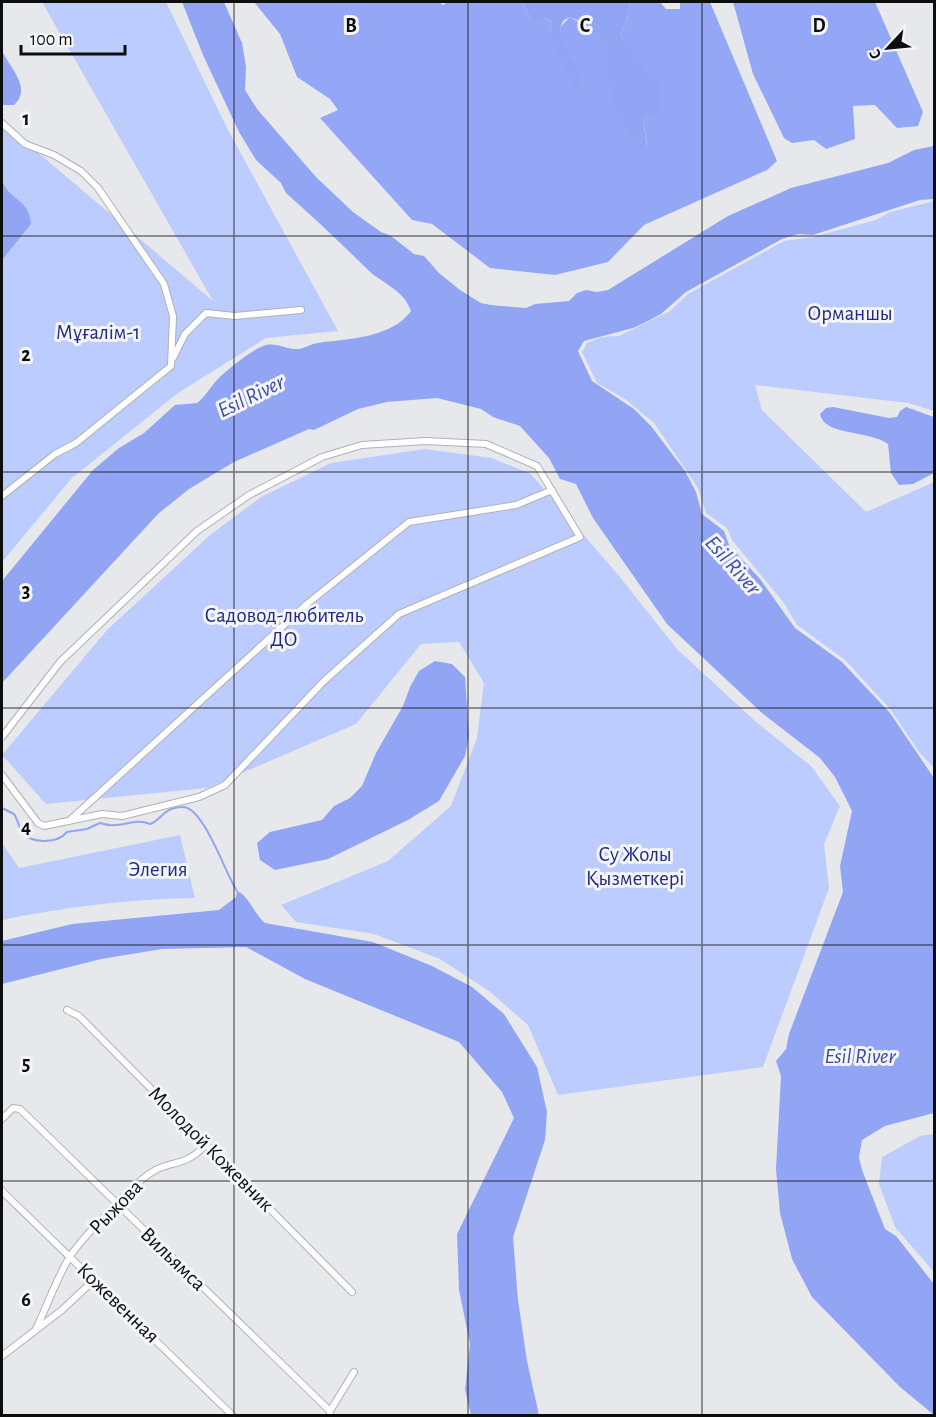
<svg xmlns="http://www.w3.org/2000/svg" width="936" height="1417" viewBox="0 0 936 1417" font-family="'Alegreya Sans',sans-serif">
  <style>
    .green { fill: #bdccfe }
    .forest { fill: #93a7f6 }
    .water { fill: #91a5f4 }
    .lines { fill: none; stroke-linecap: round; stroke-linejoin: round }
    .stream { stroke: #91a5f4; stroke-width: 2 }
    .street-casing { stroke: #b0b1b4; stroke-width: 8 }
    .street { stroke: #fff; stroke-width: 6 }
    .grid { fill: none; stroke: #0d0d0e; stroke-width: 1.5; stroke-opacity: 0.55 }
    .labels { text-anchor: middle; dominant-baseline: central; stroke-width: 6; stroke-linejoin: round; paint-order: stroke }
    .park-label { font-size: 21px; fill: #232a83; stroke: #f4f5f8 }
    .street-label { font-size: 21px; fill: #0d0d0e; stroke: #f4f5f8 }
    .water-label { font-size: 22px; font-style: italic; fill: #3c4aa5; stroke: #f4f5f8 }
    .grid-label { font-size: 20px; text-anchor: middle; font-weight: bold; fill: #0d0d0e; stroke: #f4f5f8; stroke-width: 6; stroke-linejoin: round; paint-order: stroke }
  </style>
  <rect width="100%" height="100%" fill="#e7e8eb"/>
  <path class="green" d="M42,2H166L227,128L338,331L266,338L178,393L72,478L2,562V122L213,301Z
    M934,201V411L908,403L755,385L762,410L866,512L934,482V768L919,752L891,710L845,660L797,625L784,603L732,540L727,528L706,513L698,488L654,423L625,399L597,383L582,352L587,343L602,337L619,336L670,311L688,294L784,241L813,237L876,220L890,212Z
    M425,449L492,458L531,474L620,577L677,649L755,721L811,766L840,806L824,844L829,888L763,1067L558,1095L528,1025L489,991L440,959L374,934L296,922L281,905L388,861L451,806L477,738L484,683L459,642L421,644L356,724L207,788L46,804L2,755L107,630L210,535L261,497L331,463Z
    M180,835L195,898C129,899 66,907 2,920V843L19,868Z
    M934,1134V1272L895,1227L879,1184L882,1157L920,1136Z"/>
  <path class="forest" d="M254,2H439L443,5L448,2H522L530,19L545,18L552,22L550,30L582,85L561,35L560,27L570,17L597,33L608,48V82L621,123L625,130L647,146L643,118L658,112V90L620,35L627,21L630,2H660L666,9H680V2H710L777,161L767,170L644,225L608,262L555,275L490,268L432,224L412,220L320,118L338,110L330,99L297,77L280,34Z
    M733,2H875L923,112L918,126L897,128L875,105L853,106L855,139L826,149L814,140L792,143L784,138L753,74Z"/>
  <path class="water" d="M182,2H224L242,43L246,67L245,90L257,109L316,177L353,212L381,232L391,236L414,254L424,256L439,273L460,290L481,303L491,305L526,308L535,304L569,301L577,293L586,290L597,292L608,290L728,216L791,188L888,163L914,150L934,146V199L920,200L813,235L798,234L782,239L686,292L661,314L648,321L633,328L584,341L578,351L592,381L634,409L651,426L685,471L696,492L702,514L724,531L729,545L760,579L795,628L842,662L890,713L934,778V1113L885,1126L862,1140L859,1157L862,1170L885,1229L896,1236L934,1284V1415L900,1387L812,1297L792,1259L780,1213L776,1169L781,1076L776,1061L786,1049L789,1034L843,892L840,866L852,811L835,777L820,758L762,713L667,624L593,518L576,484L560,479L549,458L520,426L493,417L481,409L437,398L387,402L358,409L314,430L309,429L234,462L189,489L158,514L2,683V581L93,470L119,448L144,433L175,405L197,403C206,396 210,387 218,379C228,369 251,351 263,346C276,341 286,350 299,349C305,348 311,344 317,343C347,339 392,338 411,311C404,290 383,284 368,270C341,243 314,218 286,193L281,183L256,160L239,132L203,55Z
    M522,2H630L627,21L620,35L647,72L654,75L658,83V113L643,118L647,147L640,149C636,138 628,136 623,127C617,116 610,95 608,82C606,59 613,55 597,33H589L577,20L570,17L564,20L560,27C563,50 584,70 581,93L575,87L551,38L550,30L552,22L545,18L538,22L530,19Z
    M2,51C11,69 32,88 14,105H2Z
    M2,180C7,199 30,199 31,224L2,260Z
    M833,407L889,418L897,417L900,411L906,407L934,417V473L913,484L899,485L891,473L888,444C869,430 824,436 820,414L826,408Z
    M435,661L452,664L465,677L469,736L465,756L439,801L408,820L328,859L275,870L260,860L257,843L270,832L322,820L334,806L350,798L362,786L376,753L403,706L410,687L419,671Z
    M237,891C249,896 254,914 265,923L373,942L432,966L472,987L504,1014L537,1067L547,1112L545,1140L513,1237L518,1300L527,1361L539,1415H471L465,1390L470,1344L459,1290L457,1234L514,1118L502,1092L459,1042L305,979L246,947L162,949L101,959L2,984V941L72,924L219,910L236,897Z"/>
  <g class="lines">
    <path class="stream" d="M2,795V799
      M2,808L14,814C18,820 19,828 22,832C33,845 58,843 67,832L87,829L100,823C120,830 133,817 150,824C162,820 162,808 182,807C203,805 225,873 237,891"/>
    <g class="street-casing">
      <path id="street" d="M2,123L25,144L54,155L81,171L98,188L164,284L173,316L171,366L76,443L55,454L2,496
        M173,358L185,334L206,313L235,316L301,310
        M2,737L60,662L197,531L249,495L322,457L362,445L426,441L486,444L537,466L580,537L399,614L324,681L225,785L199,797L122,816L102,814L44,826L38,823L2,775
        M69,821L307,604L409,522L516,505L552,490
        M67,1010L79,1016L352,1292
        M2,1119L13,1108L20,1109L330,1411V1416
        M2,1191L233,1416
        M36,1329C47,1306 56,1280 69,1258C79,1241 133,1185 149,1174C170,1159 182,1169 205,1146
        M2,1356L62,1310L94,1280
        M330,1411L354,1372"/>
    </g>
    <use href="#street" class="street"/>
  </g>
  <path class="grid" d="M234,2V1416M468,2V1416M702,2V1416M2,236H934M2,472H934M2,708H934M2,945H934M2,1181H934"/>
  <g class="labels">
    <g class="park-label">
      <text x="850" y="313">Орманшы</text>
      <text x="98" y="332">Мұғалім-1</text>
      <text x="284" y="615">Садовод-любитель<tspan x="284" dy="24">ДО</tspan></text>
      <text x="635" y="854">Су Жолы<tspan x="635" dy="24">Қызметкері</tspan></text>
      <text x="158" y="869">Элегия</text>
    </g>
    <g class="street-label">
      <text transform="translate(211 1149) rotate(45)">Молодой Кожевник</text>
      <text transform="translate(116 1207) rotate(-46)">Рыжова</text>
      <text transform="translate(173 1259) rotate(44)">Вильямса</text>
      <text transform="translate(118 1303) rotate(44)">Кожевенная</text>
    </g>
    <g class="water-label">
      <text transform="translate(251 396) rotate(-26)">Esil River</text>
      <text transform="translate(733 565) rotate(48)">Esil River</text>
      <text x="860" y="1056">Esil River</text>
    </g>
  </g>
  <g class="grid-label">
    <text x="351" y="32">B</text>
    <text x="585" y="32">C</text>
    <text x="819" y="32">D</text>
    <text x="26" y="125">1</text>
    <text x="26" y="361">2</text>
    <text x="26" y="597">3</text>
    <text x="26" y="833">4</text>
    <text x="26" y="1070">5</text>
    <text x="26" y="1306">6</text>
  </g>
  <rect width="936" height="1417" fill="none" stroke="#0d0d0e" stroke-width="6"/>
  <g transform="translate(888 48) rotate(244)" stroke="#f4f5f8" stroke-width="4.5" paint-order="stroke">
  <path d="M0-4.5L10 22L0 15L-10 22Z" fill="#0d0d0e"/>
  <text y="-9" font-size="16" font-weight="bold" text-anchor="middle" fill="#0d0d0e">С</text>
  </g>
  <path d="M21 45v9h104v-9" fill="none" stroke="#0d0d0e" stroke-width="3"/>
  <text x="30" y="45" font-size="18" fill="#0d0d0e" stroke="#f4f5f8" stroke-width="4.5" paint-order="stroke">100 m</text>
</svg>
